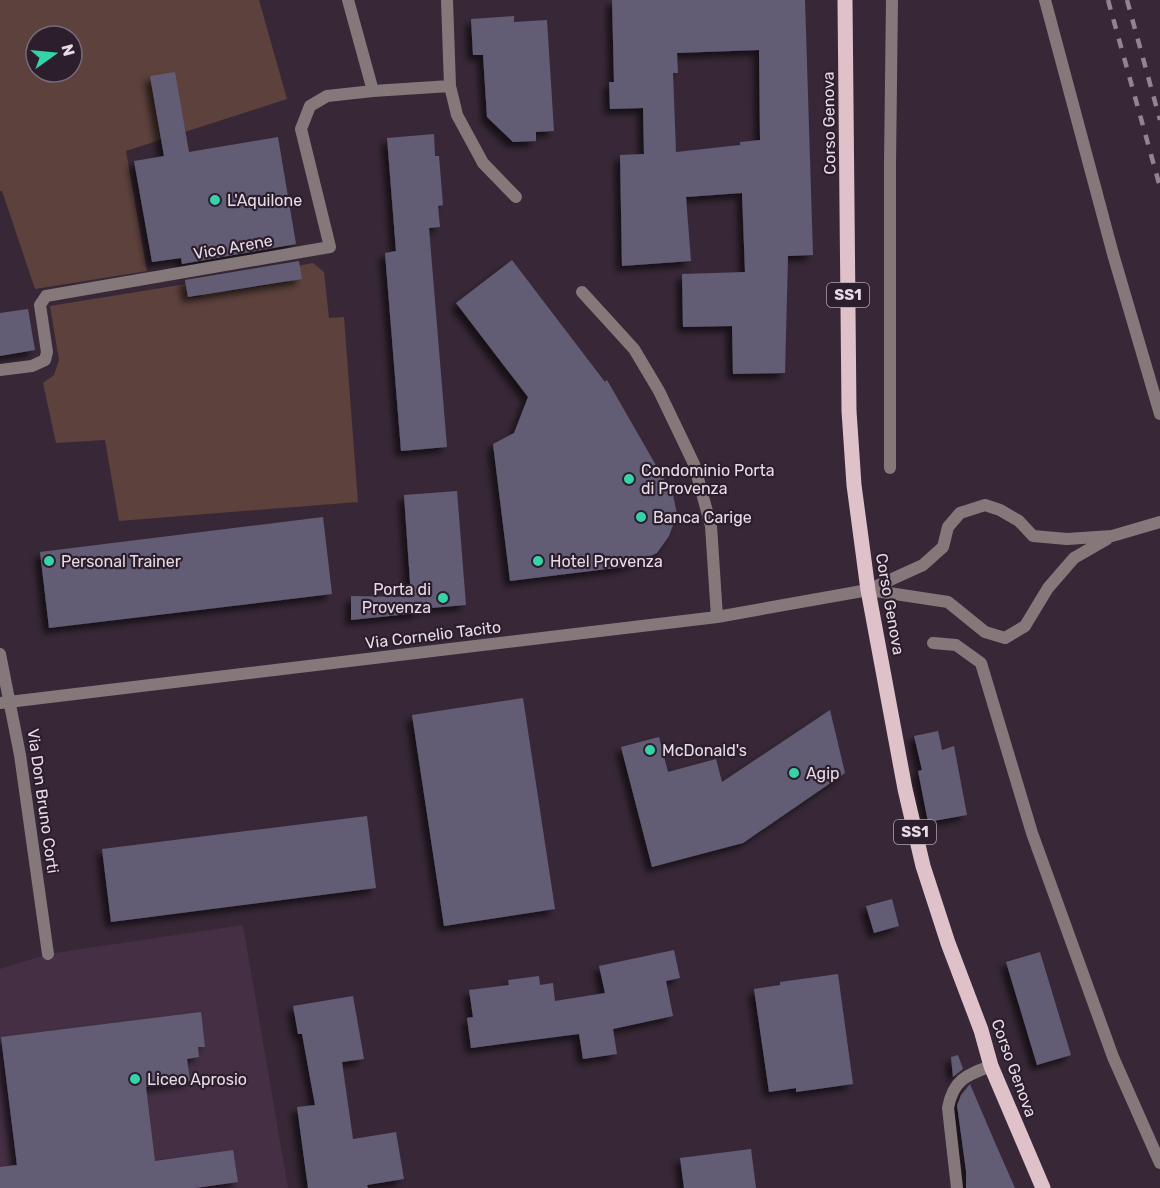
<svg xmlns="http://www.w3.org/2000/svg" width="1160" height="1188" viewBox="0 0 1160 1188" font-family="Rubik,sans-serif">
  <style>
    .built { fill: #442f44 }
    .green { fill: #5c413c; fill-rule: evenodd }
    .building { fill: #625c75; fill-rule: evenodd; filter: url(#shadow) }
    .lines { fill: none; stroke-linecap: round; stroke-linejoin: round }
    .street { stroke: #85787b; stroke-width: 12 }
    .primary { stroke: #dec1c9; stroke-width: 15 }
    .rail { stroke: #918490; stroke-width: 4.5; stroke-dasharray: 10 10; stroke-linecap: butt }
    .poi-dot { fill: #33d4a8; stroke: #2d1e2d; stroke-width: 2 }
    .labels { text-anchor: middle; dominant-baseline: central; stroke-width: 4.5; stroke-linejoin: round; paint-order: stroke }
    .shield { fill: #2d1e2d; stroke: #afa3ae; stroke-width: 1.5 }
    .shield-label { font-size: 15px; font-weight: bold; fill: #e7dce6 }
    .street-label { font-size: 16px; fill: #e7dce6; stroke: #2d1e2d }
    .poi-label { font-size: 16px; fill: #e7dce6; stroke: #2d1e2d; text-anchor: start }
  </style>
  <defs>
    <filter id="shadow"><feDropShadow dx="-5.5" dy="5.5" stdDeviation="3" flood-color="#0009"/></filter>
  </defs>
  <rect width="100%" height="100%" fill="#382837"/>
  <path class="built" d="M243,925L288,1188H0V969L48,954Z"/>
  <path class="green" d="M0,0H259L287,99L126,151L147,271L35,289L2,191H0ZM36,36H72V72H36Z
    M313,263L324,272L329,318L344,317L358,502L119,521L105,440L56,443L43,383L54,375L59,360L50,306L186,284L189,298L201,297L199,281L230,291L288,282L286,268Z"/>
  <path class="building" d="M612,0H805L813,255L788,256L785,373L733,374L732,326L683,327L682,274L745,272L742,193L686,197L691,261L622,266L620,155L644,154L643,108L610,109L609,82H614ZM759,50L760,140L740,142V145L676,152L673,73H678L677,53Z
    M514,16V22L547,20L554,131L536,132V141L513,142L487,117L483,55H473L471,19Z
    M175,72L189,152L278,137L296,244L182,264L181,258L152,262L134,161L164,156L150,76Z
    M434,134L435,156H439L443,205L438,206L440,227L429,228L447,447L401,451L385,253L396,251L387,138Z
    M512,260L605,382L607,380L673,495L677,514L669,536L657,553L642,560L623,567L510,581L493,444L514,433L528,397L456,303Z
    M299,261L302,279L188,297L185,280Z
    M28,309L35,350L0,356V313Z
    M457,491L466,605L419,609V613L351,620V596L411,597L404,495Z
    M323,517L332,594L49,628L40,552Z
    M523,698L555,909L444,926L412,715Z
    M830,710L845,773L743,843L652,867L621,747L659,737L668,772L716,759L722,782Z
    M938,731L942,750L954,746L967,815L928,822L918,771L922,770L914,736Z
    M367,816L376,888L111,922L102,849Z
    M892,899L899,926L874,933L866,906Z
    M674,950L680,978L666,981L673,1016L613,1029L617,1054L583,1059L579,1034L471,1048L467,1018L473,1017L469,990L509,985L508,980L539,976L540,985L553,983L555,1001L605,993L599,966Z
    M1040,952L1071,1055L1037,1065L1006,962Z
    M838,974L853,1084L796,1092V1088L769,1092L754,989L780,985V982Z
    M353,996L364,1059L342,1062L353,1139L396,1132L404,1179L367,1185L368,1188H308L297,1107L315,1105L302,1034H298L293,1006Z
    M201,1012L205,1047H198L199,1057L187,1059L190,1081L146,1087L155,1161L233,1150L238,1182L195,1188H0V1167L17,1165L1,1037Z
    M958,1055L963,1069L953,1077L951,1057Z
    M970,1084L996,1145L1015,1188H966V1171L957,1105L961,1095Z
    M751,1149L756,1188H684L680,1158Z"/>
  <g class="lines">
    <path class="street" d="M348,0L373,91
      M1045,0L1113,254L1160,414
      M450,86L457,115L483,163L516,197
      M582,292L634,349L659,391L694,464L711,526L717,617
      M0,370L32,366L45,360L47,352L40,305L46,296L330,247L301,129L310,106L327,96L373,91L450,86L447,0
      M890,468V163L892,0
      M869,590L948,602L985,632L1005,638L1025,626L1048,588L1074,558L1107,539
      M933,643L956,645L981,663L1032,833L1113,1057L1160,1163
      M0,654L20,755L48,954
      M0,703L717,617L868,590L923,565L943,547L948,527L960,513L985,505L1000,510L1019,521L1033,536L1067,539L1112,536L1160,522
      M957,1188L948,1108C953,1080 966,1075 991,1066"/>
    <path class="primary" d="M845,0L849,411L854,485L868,590L905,789L923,866L948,943L981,1030L991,1066L1043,1188"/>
    <path class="rail" d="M1108,0L1160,187
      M1127,0L1160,120"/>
  </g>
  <g class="poi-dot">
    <circle cx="215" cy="200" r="6"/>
    <circle cx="629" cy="479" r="6"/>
    <circle cx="641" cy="517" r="6"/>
    <circle cx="49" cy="561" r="6"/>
    <circle cx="538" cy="561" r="6"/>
    <circle cx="443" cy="598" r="6"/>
    <circle cx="650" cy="750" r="6"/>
    <circle cx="794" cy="773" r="6"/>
    <circle cx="135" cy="1079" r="6"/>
  </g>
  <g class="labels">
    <g class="shield">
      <rect x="827" y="283" width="42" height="24" rx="4.5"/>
      <rect x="894" y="820" width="42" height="24" rx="4.5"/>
    </g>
    <g class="shield-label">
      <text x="848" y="295">SS1</text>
      <text x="915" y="832">SS1</text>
    </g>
    <g class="street-label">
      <text transform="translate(829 123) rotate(-91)">Corso Genova</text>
      <text transform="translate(233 247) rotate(-10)">Vico Arene</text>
      <text transform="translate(890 604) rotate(80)">Corso Genova</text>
      <text transform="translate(433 635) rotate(-7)">Via Cornelio Tacito</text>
      <text transform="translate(43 801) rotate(82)">Via Don Bruno Corti</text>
      <text transform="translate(1014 1068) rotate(70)">Corso Genova</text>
    </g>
    <g class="poi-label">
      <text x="227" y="200">L'Aquilone</text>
      <text x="641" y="470">Condominio Porta<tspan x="641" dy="18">di Provenza</tspan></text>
      <text x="653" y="517">Banca Carige</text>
      <text x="61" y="561">Personal Trainer</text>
      <text x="550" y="561">Hotel Provenza</text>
      <text x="431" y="589" text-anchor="end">Porta di<tspan x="431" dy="18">Provenza</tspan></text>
      <text x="662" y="750">McDonald's</text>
      <text x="806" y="773">Agip</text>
      <text x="147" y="1079">Liceo Aprosio</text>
    </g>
  </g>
  <g transform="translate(54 54) rotate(75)"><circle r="28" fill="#2d1e2d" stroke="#776a77" stroke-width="1.5"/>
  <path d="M0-4.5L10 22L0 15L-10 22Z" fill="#33d4a8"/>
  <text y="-9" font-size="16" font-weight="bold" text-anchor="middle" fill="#e7dce6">N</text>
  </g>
</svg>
